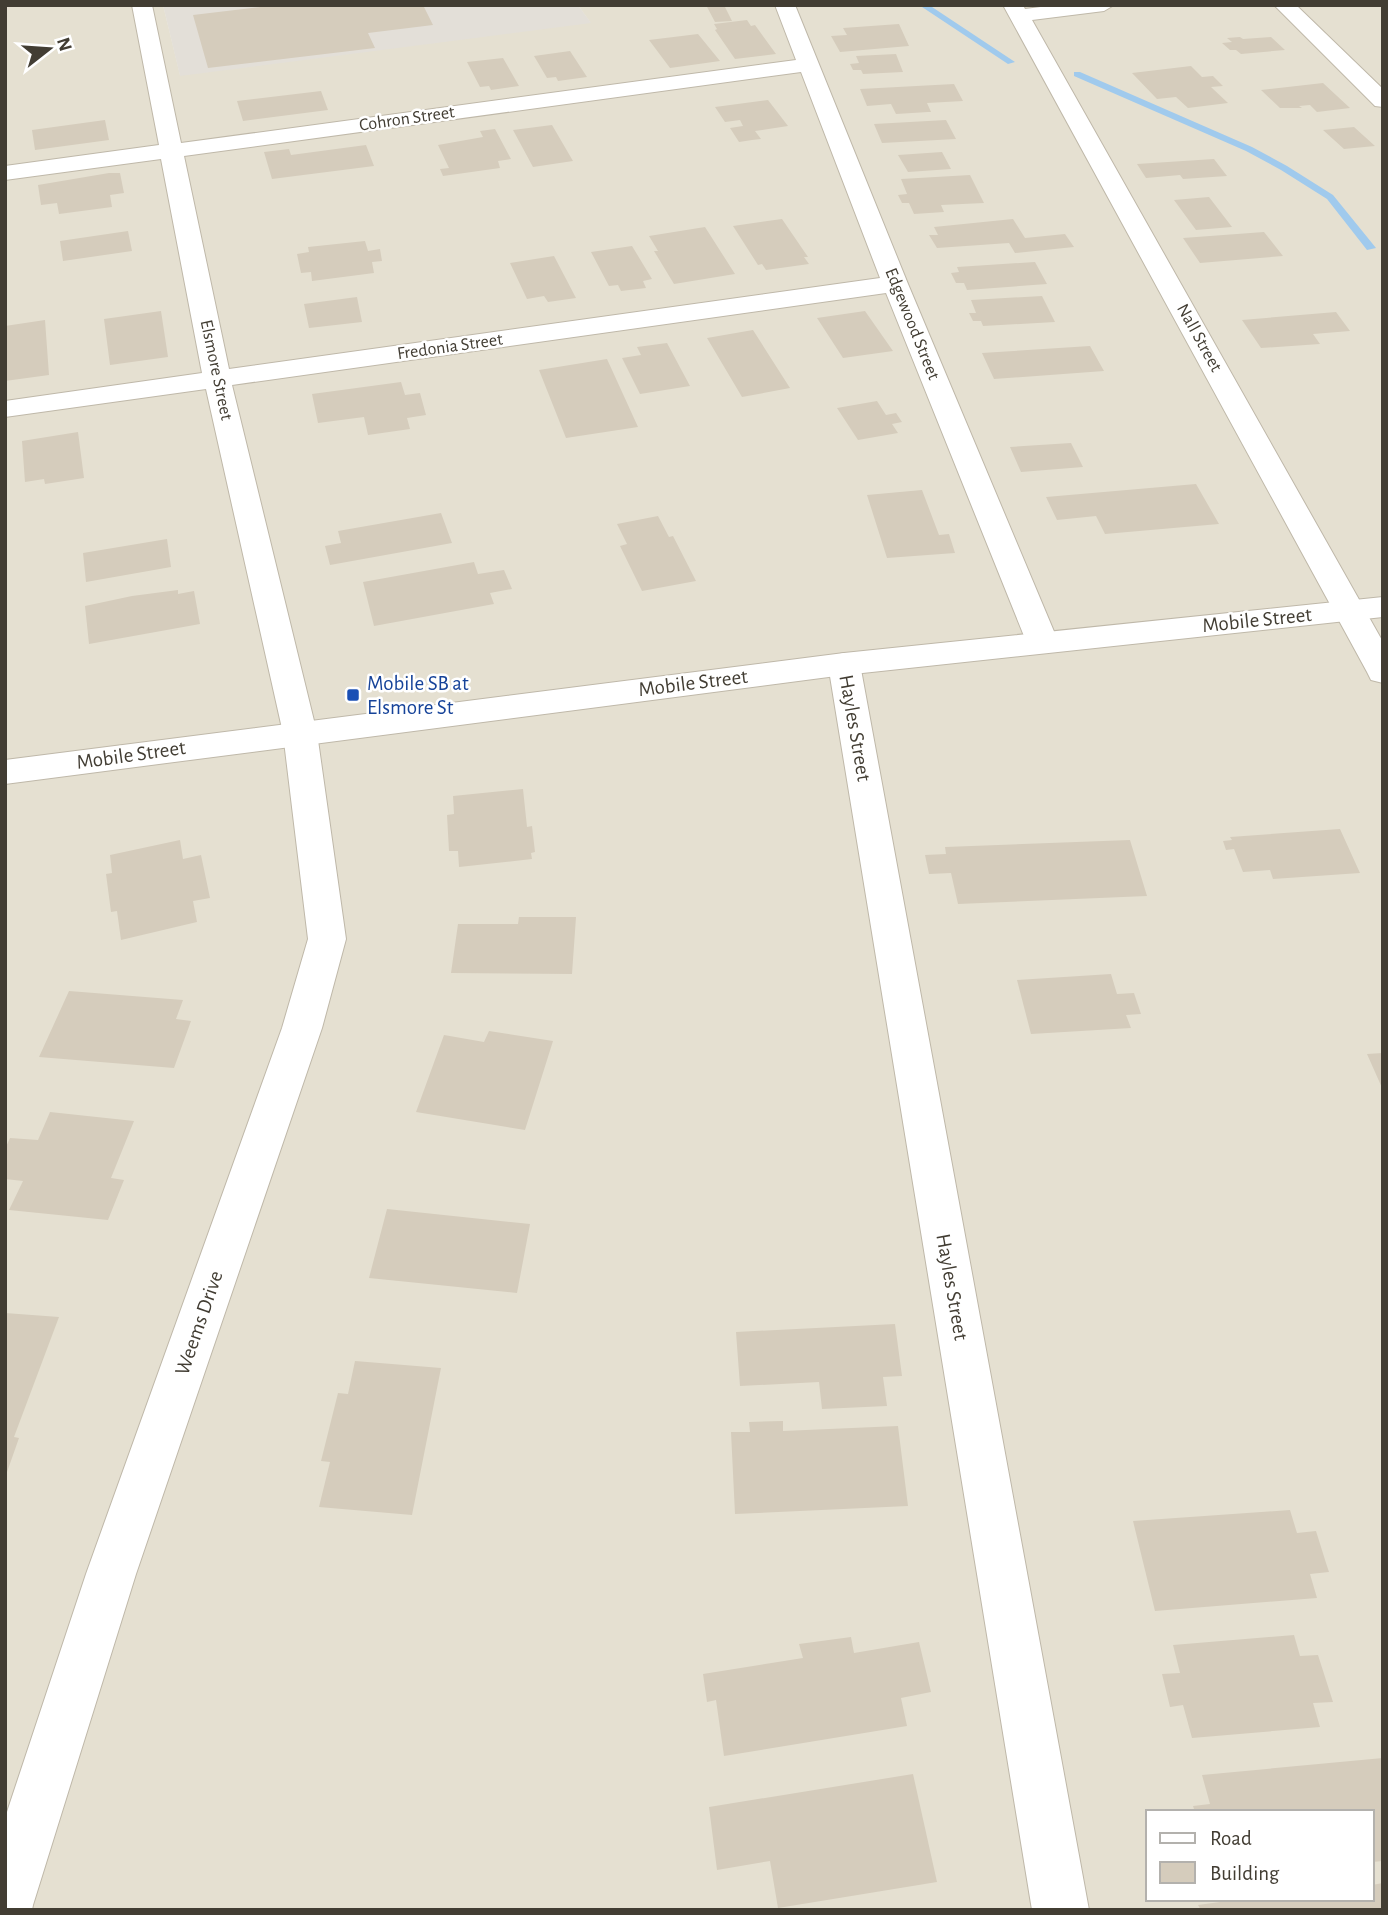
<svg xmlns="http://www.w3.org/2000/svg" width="1388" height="1915" viewBox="0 0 1388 1915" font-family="'Alegreya Sans',sans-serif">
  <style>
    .residential { fill: #e5e0d1; fill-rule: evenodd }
    .industrial { fill: #e3dfd8 }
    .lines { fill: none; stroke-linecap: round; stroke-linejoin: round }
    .stream { fill: #a0caed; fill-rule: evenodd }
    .building { fill: #d5ccbc }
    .minor-casing { stroke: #bfb8a9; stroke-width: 2 }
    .tertiary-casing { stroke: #bfb8a9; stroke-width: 2 }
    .minor { fill: #fff; fill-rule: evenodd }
    .tertiary { fill: #fff; fill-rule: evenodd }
    .transit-dot { fill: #1a4fb4; stroke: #fff; stroke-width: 2.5 }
    .labels { text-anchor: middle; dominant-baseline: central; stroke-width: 5; stroke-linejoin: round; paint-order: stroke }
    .far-street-label { font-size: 18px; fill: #423d33; stroke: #fff }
    .street-label { font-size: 21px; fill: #423d33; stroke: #fff }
    .transit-label { font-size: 21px; fill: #164399; stroke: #fff; text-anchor: start }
  </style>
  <rect width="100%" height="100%" fill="#f1ede3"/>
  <path class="residential" d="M5,5H163L180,75L590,22L578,5H1383V1910H5ZM1148,1812H1372V1899H1148Z"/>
  <path class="industrial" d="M163,5H578L591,23L180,76Z"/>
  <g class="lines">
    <path class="stream" d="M919,5H929L1015,62L1008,64Z
      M1074,72H1080L1252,147L1287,166L1333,195L1376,248L1367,250L1327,199L1281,170L1246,151L1074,76Z"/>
  </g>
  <path class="building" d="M278,5H423L433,25L368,33L375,48L208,68L193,15Z
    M706,5H724L732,21L715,22Z
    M747,20L751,26L755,25L776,54L735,59L715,30L717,29L714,24Z
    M899,24L909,46L840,52L831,36L847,35L843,28Z
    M698,34L720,61L670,68L649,40Z
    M1240,37L1243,39L1271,37L1285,50L1241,54L1236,50H1230L1222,43L1232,42L1227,38Z
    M570,51L587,77L558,81L556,77L547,78L534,56Z
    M896,54L903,72L863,74L861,70H853L850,64L859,63L856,56Z
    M503,58L519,86L491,90L489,86L480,87L467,62Z
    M1191,66L1202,77L1213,76L1223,86L1211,87L1228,103L1188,108L1176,97L1157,99L1132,73Z
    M1323,83L1350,108L1317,112L1310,105L1299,106L1302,108H1280L1261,90Z
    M954,84L963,101L927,103L931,112H928L896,114L891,104L867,106L860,89Z
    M321,91L328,110L243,121L237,101Z
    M768,100L788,126L755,131L761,139L752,140L739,142L730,128L743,126L740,120L725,122L715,107Z
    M105,120L109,140L35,150L32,130Z
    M946,120L956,139L882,143L874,124Z
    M552,125L573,161L533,167L513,130Z
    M1354,127L1375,146L1344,149L1323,130Z
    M495,129L511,159L498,161L500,168L443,176L440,169L449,168L438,145L483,137L480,131Z
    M366,145L374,166L272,179L264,152L289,149L291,155Z
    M942,152L951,169L908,172L898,155Z
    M1214,159L1227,176L1183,179L1180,175L1146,178L1137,164Z
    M109,173H120L124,193L110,195L112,207L59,214L57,203L41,205L38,185Z
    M970,175L984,203L941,205L944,212L914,214L909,203H902L898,195L907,194L901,179Z
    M1209,197L1232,227L1196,230L1174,200Z
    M782,219L808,257H804L809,264L766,270L762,264L758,265L733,226Z
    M1013,219L1025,238L1065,234L1074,247L1015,253L1009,243L937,248L929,235H938L934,227Z
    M705,227L735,274L674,284L654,251H658L649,236Z
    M128,231L132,251L63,261L60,241Z
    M1264,232L1283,256L1200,263L1183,238Z
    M365,241L368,251L380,249L382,261L372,262L374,273L312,281L311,272L301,273L297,254L309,252L308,247Z
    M632,246L652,279L643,281L646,288L621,291L618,285L609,286L591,252Z
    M554,256L576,298L548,302L544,296L527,299L510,263Z
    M1035,262L1047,284L967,290L964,283H956L951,273L959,272L957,267Z
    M1042,296L1055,322L983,326L981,321H973L969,313H976L971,300Z
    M357,297L362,322L309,328L304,304Z
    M161,311L168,357L110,365L104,319Z
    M865,311L893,351L843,358L817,318Z
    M1336,312L1350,331L1313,334L1320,344L1261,348L1242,320Z
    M45,320L49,375L5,381V326Z
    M753,330L781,374L790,388L742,397L707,338Z
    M667,343L690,386L640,394L622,358L641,355L637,347Z
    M1090,346L1104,371L994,379L982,353Z
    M607,359L638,427L566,438L539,370Z
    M401,382L405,395L420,393L426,415L407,418L410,429L368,435L364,417L318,423L312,394Z
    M877,401L886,415L896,413L902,422L892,424L898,433L858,440L837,408Z
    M78,432L84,478L45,484L44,479L25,482L22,441Z
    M1071,443L1083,467L1021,472L1010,447Z
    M1196,484L1219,524L1105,534L1096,516L1057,520L1046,497Z
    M922,490L939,535L949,534L955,553L887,558L867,495Z
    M441,513L452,543L330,565L325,546L341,543L338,531Z
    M658,516L669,537L673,536L696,581L642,591L620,546L627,544L617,524Z
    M167,539L171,567L86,582L83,553Z
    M474,562L478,574L504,570L512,589L490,593L494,604L374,626L363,582Z
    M178,590V594L194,591L200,624L89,644L85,606L132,596Z
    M523,789L527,827L532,826L535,852L531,853L532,859L459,867L458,851H449L447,815L454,814L453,796Z
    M1340,829L1360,873L1273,879L1270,870L1243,872L1234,849L1226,850L1223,841L1232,840L1230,837Z
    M180,840L183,859L201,855L210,898L193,901L197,922L121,940L117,911L111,912L106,874L112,873L110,855Z
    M1130,840L1147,896L958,904L951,873L929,874L925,855L946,854L945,847Z
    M519,917H576L572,974L451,973L458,924H518Z
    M1111,974L1117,994L1134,993L1141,1014L1126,1015L1131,1028L1031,1034L1017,980Z
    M69,991L183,1000L176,1019L191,1021L174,1068L39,1057Z
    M489,1031L553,1041L525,1130L416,1112L444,1035L484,1042Z
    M1383,1053V1090L1367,1054Z
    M50,1112L134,1121L111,1178L124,1180L108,1220L9,1210L23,1181L5,1179V1149L10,1138L38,1140Z
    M387,1209L530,1224L517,1293L369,1278Z
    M5,1313L59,1317L14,1437L19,1438L6,1475Z
    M895,1324L902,1376L883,1377L887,1406L822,1409L819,1382L740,1386L736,1332Z
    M355,1361L441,1368L412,1515L319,1507L330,1462L321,1461L338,1393L348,1394Z
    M783,1421V1431L898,1426L908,1506L735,1514L731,1432H750L749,1422Z
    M1290,1510L1297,1533L1316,1531L1326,1563L1329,1572L1310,1574L1317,1598L1155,1611L1133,1521Z
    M1294,1635L1300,1656L1318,1655L1333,1702L1313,1703L1320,1727L1192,1738L1183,1705L1170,1707L1162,1674L1180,1673L1173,1645Z
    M851,1637L854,1653L919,1642L931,1692L901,1698L907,1726L724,1756L716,1700L707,1702L703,1674L803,1658L799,1644Z
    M1383,1758V1861L1372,1862V1812H1195L1193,1806L1210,1804L1202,1775Z
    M913,1774L937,1882L778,1908L770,1861L717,1870L709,1807Z
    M1383,1883V1910H1201L1198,1905L1242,1899H1372V1885Z"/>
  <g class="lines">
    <g class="minor-casing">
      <path id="minor" d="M132,5H152L181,143L796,60L775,5H795L908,284L1058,641L1053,648L1042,651L1031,648L1026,641L886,293L232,385L317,733L346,939L322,1028L136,1574L33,1905L32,1910H5V1818L86,1574L282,1028L308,939L283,733L206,389L5,417V401L202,373L161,159L5,180V166L159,145ZM801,72L880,278L229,369L184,156Z
        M1003,5H1023L1025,9L1056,5H1114L1104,11L1032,20L1383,642V683L1371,680L1367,672Z
        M1274,5H1296L1383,89V107L1375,106Z
        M844,653L856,656L860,664L1089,1910H1032L828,664L832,656Z"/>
    </g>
    <g class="tertiary-casing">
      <path id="tertiary" d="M1383,597V617L844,675L5,784V760L844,653Z"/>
    </g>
    <use href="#minor" class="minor"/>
    <use href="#tertiary" class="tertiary"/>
  </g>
  <rect class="transit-dot" x="346" y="688" width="14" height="14" rx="3.5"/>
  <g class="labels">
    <g class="far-street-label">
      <text transform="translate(407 119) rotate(-8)">Cohron Street</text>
      <text transform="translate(912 324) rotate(68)">Edgewood Street</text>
      <text transform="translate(1199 338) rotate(61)">Nall Street</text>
      <text transform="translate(450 347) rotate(-8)">Fredonia Street</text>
      <text transform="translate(216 370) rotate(78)">Elsmore Street</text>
    </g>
    <g class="street-label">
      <text transform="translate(1257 620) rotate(-6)">Mobile Street</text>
      <text transform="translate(693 683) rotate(-7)">Mobile Street</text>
      <text transform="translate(855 728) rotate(80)">Hayles Street</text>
      <text transform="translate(131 755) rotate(-8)">Mobile Street</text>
      <text transform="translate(952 1287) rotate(80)">Hayles Street</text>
      <text transform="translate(199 1323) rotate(-71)">Weems Drive</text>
    </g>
    <g class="transit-label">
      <text x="367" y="683">Mobile SB at<tspan x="367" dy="24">Elsmore St</tspan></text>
    </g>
  </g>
  <rect width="1388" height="1915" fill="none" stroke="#423d33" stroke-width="14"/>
  <rect x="1146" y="1810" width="228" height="91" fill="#ffffff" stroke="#b3b1ad" stroke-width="2"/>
  <rect x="1160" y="1833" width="35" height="10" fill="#ffffff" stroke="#b3b1ad" stroke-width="2"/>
  <text x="1210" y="1845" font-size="21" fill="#423d33">Road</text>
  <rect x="1160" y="1862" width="35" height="21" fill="#d5ccbc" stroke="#b3b1ad" stroke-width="2"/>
  <text x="1210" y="1880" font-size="21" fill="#423d33">Building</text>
  <g transform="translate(49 49) rotate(73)" stroke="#ffffff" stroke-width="5" paint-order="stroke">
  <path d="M0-5L12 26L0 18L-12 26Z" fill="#423d33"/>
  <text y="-10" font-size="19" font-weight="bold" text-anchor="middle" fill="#423d33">N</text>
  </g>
</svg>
